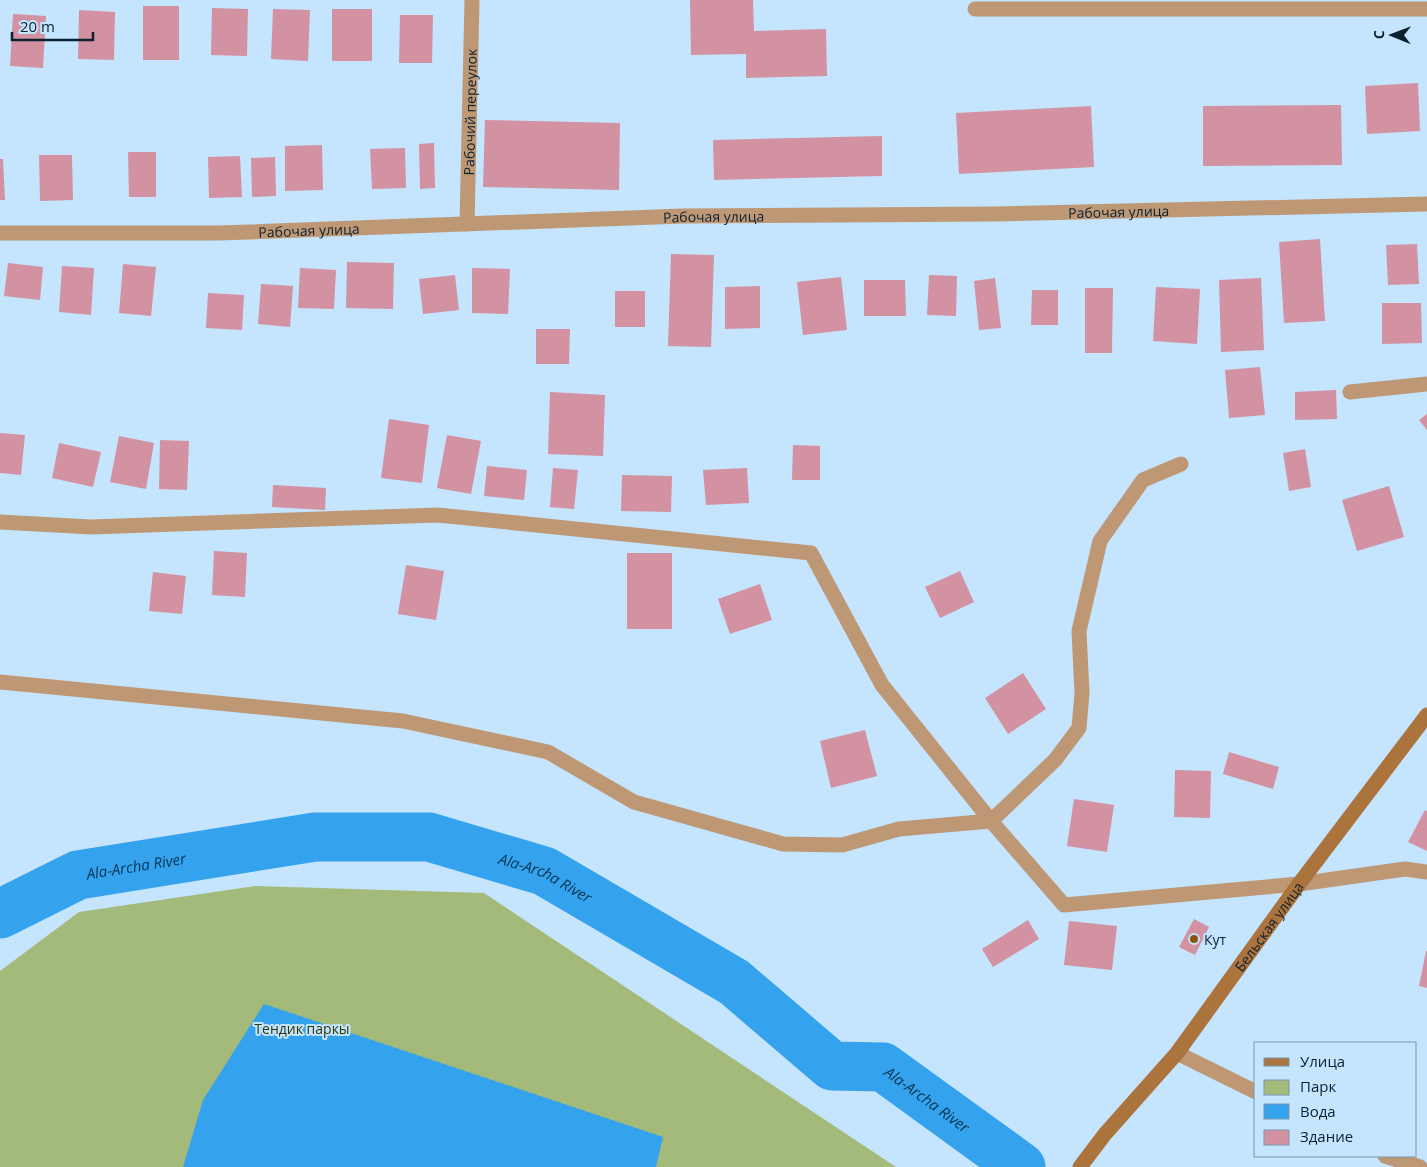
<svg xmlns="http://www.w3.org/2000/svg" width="1427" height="1167" viewBox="0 0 1427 1167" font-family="'Open Sans',sans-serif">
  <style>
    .green { fill: #a4ba7a }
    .water { fill: #34a2ed }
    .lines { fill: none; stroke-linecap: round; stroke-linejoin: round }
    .river { stroke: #34a2ed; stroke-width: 49 }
    .building { fill: #d292a2 }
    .street { stroke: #be9875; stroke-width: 15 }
    .secondary { stroke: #ab743d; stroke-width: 15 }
    .poi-dot { fill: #8d530d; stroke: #c5e4fe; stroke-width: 2 }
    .labels { text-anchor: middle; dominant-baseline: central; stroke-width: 4; stroke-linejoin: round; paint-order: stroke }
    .street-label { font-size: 14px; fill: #0c2130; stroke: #c5e4fe }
    .poi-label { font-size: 14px; fill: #0c2130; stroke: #c5e4fe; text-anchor: start }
    .park-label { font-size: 14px; fill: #2b3808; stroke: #c5e4fe }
    .water-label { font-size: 15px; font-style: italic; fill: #083553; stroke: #c5e4fe }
  </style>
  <rect width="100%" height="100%" fill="#c5e4fe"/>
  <path class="green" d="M255,886L484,893L896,1167H0V971L79,912Z"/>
  <path class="water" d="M264,1004L663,1137L656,1167H183L203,1100Z"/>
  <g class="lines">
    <path class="river" id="s1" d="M0,914L78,875L315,837H429L544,871L734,982L832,1066L883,1067L1021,1167"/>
  </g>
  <path class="building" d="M690,0H753L754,31L826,29L827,76L746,78V54L691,55Z
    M143,6H179V60H143Z
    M212,8L248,9L247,56L211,55Z
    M273,9L310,10L308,61L271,59Z
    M332,9H372V61H332Z
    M79,10L115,12L114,60L78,59Z
    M13,14L46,16L43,68L10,66Z
    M400,15H433L432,63H399Z
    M1418,83L1420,131L1367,134L1365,86Z
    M1341,105L1342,165L1203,166V106Z
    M1091,106L1094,167L959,174L956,113Z
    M485,120L620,123L619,190L483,187Z
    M882,136V176L714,180L713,140Z
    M434,143L435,188L420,189L419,144Z
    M322,145L323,190L285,191V146Z
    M405,148L406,188L372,189L370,149Z
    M128,152H156V197H129Z
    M39,155H72L73,200L40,201Z
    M240,156L242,197L209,198L208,157Z
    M275,157L276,196L252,197L251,158Z
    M0,159H3L5,200H0Z
    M1320,239L1325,321L1284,323L1279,242Z
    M1417,244L1419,284L1388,285L1386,245Z
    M671,254L714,255L711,347L668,346Z
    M347,262L394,263L393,309L346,308Z
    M8,263L43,267L40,300L4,296Z
    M123,264L156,267L151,316L119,313Z
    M62,266L94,268L91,315L59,312Z
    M300,268L336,270L334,309L298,308Z
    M472,268L510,269L508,314L472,313Z
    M455,275L459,310L423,314L419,279Z
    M929,275L957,276L956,316L927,315Z
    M841,277L847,330L803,335L797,282Z
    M995,278L1001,328L979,330L974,281Z
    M1261,278L1264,350L1221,352L1219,280Z
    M864,280H905L906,316H864Z
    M261,284L293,286L290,327L258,324Z
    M760,286V328L725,329V287Z
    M1156,287L1200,289L1197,344L1153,341Z
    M1085,288H1113L1112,353H1085Z
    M1032,290H1058V325H1031Z
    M615,291H645V327H615Z
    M208,293L244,295L242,330L206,328Z
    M1382,303H1421L1422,343L1382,344Z
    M536,329H570L569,364H536Z
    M1260,367L1265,415L1229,418L1225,370Z
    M1336,390L1337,419L1295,420V392Z
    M550,392L605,395L603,456L548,454Z
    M1427,414V430L1419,420Z
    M389,419L429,425L422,483L381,478Z
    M0,433L25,435L21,475L0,473Z
    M447,435L481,441L471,494L437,488Z
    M119,436L154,443L146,489L110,482Z
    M160,440L189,441L187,490L159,489Z
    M59,443L101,452L93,487L52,478Z
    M793,445L820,446V480H792Z
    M1305,449L1311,487L1289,491L1283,453Z
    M487,466L527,470L524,500L484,496Z
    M553,468L578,470L574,509L550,507Z
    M747,468L749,503L706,505L703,470Z
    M622,475L672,476L671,512L621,511Z
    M273,485L326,488L325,510L272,507Z
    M1389,486L1404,537L1357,551L1342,500Z
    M214,551L247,553L245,597L212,595Z
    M627,553H672V629H627Z
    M406,565L444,571L436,620L398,614Z
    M960,571L974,602L940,618L925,587Z
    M153,572L186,576L182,614L149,611Z
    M760,584L772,620L730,634L718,599Z
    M1023,673L1046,709L1008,734L985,698Z
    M865,730L877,776L831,788L820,741Z
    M1229,752L1279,767L1273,789L1223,774Z
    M1175,770L1211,771L1210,818L1174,817Z
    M1074,799L1114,805L1107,852L1067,846Z
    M1425,810L1427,811V851L1408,842Z
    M1194,919L1209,927L1195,955L1179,947Z
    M1028,920L1039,939L993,967L982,949Z
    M1069,921L1117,926L1112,970L1064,965Z
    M1426,951H1427V988L1419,986Z"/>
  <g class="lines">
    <g class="street">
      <path d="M975,9H1427"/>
      <path id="s2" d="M467,224L472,0"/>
      <path id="s3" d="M0,233H219L683,216L996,214L1427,204"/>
      <path d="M1350,392L1427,384"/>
      <path d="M0,522L91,527L438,515L811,553L882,685L991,821L1064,905L1299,884L1405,869L1427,872"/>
      <path d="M0,682L403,721L548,752L634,802L783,844L842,845L899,829L991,821L1055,760L1079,728L1082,693L1079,631L1100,541L1143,480L1181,464"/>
      <path d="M1177,1053L1256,1092"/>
      <path d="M1385,1156L1420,1167"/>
    </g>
    <path class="secondary" id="s4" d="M1080,1167L1105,1134L1177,1053L1299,884L1427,715"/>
  </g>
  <circle class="poi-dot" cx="1194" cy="939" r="5"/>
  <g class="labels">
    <g class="street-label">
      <text stroke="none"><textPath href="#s2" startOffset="112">Рабочий переулок</textPath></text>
      <text stroke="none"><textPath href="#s3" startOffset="1119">Рабочая улица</textPath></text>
      <text stroke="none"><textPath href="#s3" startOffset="714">Рабочая улица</textPath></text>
      <text stroke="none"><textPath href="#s3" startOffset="309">Рабочая улица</textPath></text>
      <text stroke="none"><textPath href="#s4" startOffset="306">Бельская улица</textPath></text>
    </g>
    <g class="poi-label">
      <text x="1204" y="939">Кут</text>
    </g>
    <g class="park-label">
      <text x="302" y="1028">Тендик паркы</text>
    </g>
    <g class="water-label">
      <text stroke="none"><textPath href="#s1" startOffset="146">Ala-Archa River</textPath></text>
      <text stroke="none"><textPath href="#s1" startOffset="565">Ala-Archa River</textPath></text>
      <text stroke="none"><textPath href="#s1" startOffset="1016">Ala-Archa River</textPath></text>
    </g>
  </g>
  <rect x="1254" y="1042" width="162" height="115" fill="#c5e4fe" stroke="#7b96ac"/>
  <rect x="1264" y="1058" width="25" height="8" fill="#ab743d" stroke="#7b96ac"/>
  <text x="1300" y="1067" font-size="15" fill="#0c2130">Улица</text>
  <rect x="1264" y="1080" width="25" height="15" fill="#a4ba7a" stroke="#7b96ac"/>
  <text x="1300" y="1092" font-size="15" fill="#0c2130">Парк</text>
  <rect x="1264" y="1104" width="25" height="15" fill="#34a2ed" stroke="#7b96ac"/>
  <text x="1300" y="1117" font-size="15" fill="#0c2130">Вода</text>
  <rect x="1264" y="1130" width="25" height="15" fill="#d292a2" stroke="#7b96ac"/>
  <text x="1300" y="1142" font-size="15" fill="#0c2130">Здание</text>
  <g transform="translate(1392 35) rotate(271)" stroke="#c5e4fe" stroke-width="4" paint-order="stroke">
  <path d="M0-4L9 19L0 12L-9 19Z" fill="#0c2130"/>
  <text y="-8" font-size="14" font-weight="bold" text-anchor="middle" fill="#0c2130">С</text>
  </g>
  <path d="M12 32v8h81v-8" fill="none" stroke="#0c2130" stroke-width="2.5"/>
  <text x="20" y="32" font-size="15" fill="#0c2130" stroke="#c5e4fe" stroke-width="4" paint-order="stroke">20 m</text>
</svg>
